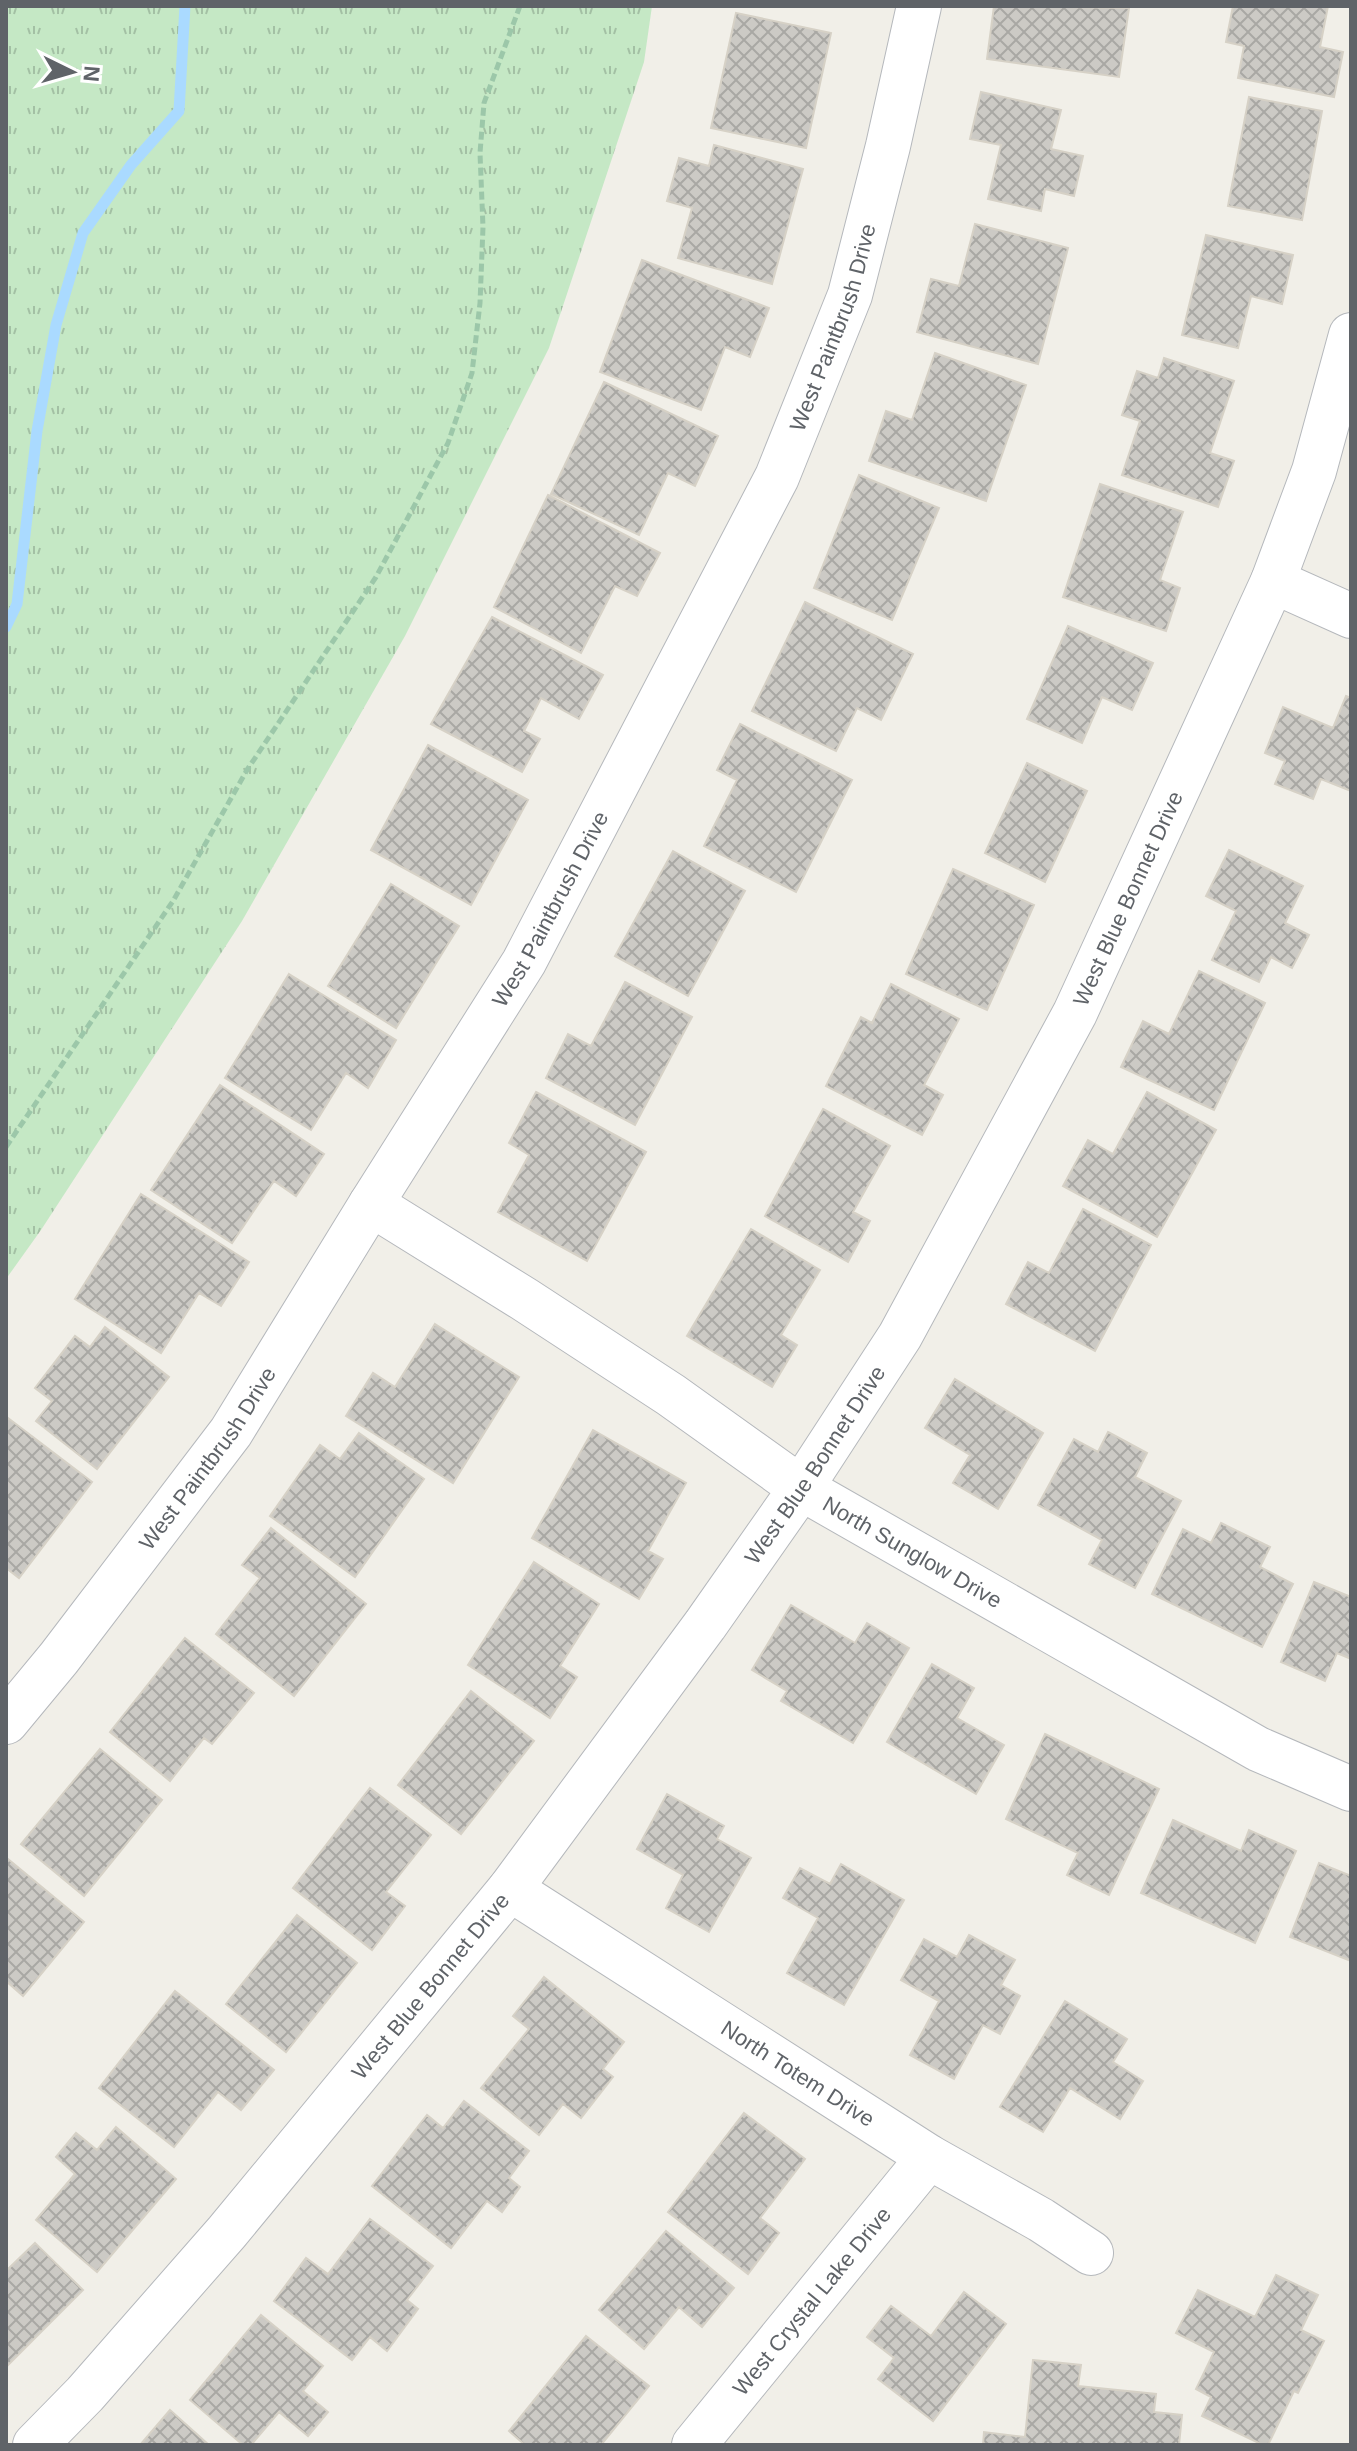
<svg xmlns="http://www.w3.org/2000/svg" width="1357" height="2451" viewBox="0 0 1357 2451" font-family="Helvetica,sans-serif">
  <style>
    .grass { fill: url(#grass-tufts) }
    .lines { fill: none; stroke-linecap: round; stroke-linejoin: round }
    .stream { stroke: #aadaff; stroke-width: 11 }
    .building { fill: url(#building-cross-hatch); stroke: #d6d1c6; stroke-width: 2 }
    .minor-casing { stroke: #b5b8bc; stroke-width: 46 }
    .path { stroke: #9cc7a9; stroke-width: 5; stroke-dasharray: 8 4; stroke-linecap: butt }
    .minor { stroke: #fff; stroke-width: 44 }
    .labels { text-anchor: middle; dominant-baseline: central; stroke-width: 7; stroke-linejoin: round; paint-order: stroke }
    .street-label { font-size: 22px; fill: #5f6368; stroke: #fff }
  </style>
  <defs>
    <pattern id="grass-tufts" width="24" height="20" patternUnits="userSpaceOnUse" patternTransform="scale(2)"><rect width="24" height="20" fill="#c5e8c5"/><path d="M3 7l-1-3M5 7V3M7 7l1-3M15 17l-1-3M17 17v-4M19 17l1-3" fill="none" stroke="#a3c0a4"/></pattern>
    <pattern id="building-cross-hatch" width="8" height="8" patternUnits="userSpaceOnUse" patternTransform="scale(2)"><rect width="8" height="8" fill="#cccac5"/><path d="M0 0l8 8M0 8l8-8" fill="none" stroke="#a9a8a4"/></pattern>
  </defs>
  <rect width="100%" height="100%" fill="#f1efe8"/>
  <path class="grass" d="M6,6H652L644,62L549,348L405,636L242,921L41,1230L6,1279Z"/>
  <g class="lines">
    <path class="stream" d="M6,627L17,604L37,431L56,325L83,233L131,165L179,111L185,6"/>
  </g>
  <path class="building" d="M994,6L1129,8L1119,77L987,59Z
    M1233,6H1328L1320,47L1343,52L1334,97L1238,78L1244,46L1226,42Z
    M736,13L831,33L806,148L711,128Z
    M981,92L1061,110L1051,149L1083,156L1074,196L1045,189L1041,211L988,199L1001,145L970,139Z
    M1249,97L1322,111L1302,220L1228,206Z
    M714,145L803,169L772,284L678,258L692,208L667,201L679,158L709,166Z
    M975,224L1068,248L1038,364L917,332L931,279L959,286Z
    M1206,235L1293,255L1282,304L1251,296L1238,348L1182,335Z
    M642,260L769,308L750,357L725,347L701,410L600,372Z
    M935,353L1026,385L986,501L869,461L886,411L912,420Z
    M1164,358L1234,381L1210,453L1234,461L1218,507L1122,475L1140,421L1122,415L1137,371L1158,378Z
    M604,382L718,436L695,486L668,473L639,535L551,494Z
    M859,475L939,508L892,620L814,588Z
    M1100,484L1183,512L1160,580L1180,588L1166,631L1063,597Z
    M548,495L660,553L637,596L615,586L581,653L494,607Z
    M805,602L913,654L881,720L857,708L836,751L752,711Z
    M492,617L603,675L579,719L541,698L524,731L540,739L522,772L431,724Z
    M1068,626L1153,663L1132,710L1102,697L1082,743L1027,719Z
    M1346,696L1351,698V791L1321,779L1313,799L1275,784L1285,761L1265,753L1283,707L1333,728Z
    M740,724L852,780L796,892L704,846L737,780L717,770Z
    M428,745L528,800L471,905L371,850Z
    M1027,763L1087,791L1045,882L985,853Z
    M1229,850L1303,886L1285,923L1309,935L1292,968L1271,957L1259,982L1212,960L1236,911L1206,896Z
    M673,851L745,891L688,996L615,956Z
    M953,869L1034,905L987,1010L906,974Z
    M391,884L459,926L396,1028L328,986Z
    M1199,971L1265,1003L1214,1110L1121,1067L1143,1021L1169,1034Z
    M289,974L396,1040L368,1088L346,1073L311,1130L225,1078Z
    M625,982L692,1017L635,1125L546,1078L568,1034L591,1046Z
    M891,984L959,1019L924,1085L943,1095L922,1135L826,1086L861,1017L872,1023Z
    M220,1085L324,1154L296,1196L274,1181L232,1243L151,1190Z
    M536,1092L646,1152L587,1261L498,1212L529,1155L509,1143Z
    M1147,1092L1216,1130L1157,1237L1063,1186L1088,1140L1113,1154Z
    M823,1109L890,1146L853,1212L870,1221L848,1262L765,1216Z
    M141,1194L249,1262L221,1306L199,1293L161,1353L75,1299Z
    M1083,1209L1151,1245L1095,1351L1006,1304L1028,1262L1049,1273Z
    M751,1229L820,1270L781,1335L797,1345L772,1387L687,1336Z
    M435,1324L519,1377L453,1483L346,1416L373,1373L395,1387Z
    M105,1327L169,1377L97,1469L36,1421L52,1401L35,1388L75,1336L90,1347Z
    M955,1379L1043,1433L998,1509L953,1483L970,1455L925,1428Z
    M8,1418L92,1482L19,1578L6,1568V1421Z
    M593,1430L686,1483L648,1551L663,1559L639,1599L532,1538Z
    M1108,1432L1147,1453L1135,1477L1181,1501L1135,1588L1089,1564L1102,1540L1038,1505L1074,1439L1098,1452Z
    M359,1433L424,1479L355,1577L270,1516L320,1445L340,1459Z
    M1221,1523L1270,1547L1260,1567L1293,1584L1262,1647L1152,1594L1183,1529L1211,1543Z
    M271,1528L366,1604L294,1696L216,1634L260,1578L242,1565Z
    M534,1562L599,1604L560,1666L577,1677L550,1718L468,1665Z
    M1314,1582L1351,1597V1659L1337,1653L1325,1681L1281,1662Z
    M791,1605L855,1643L867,1623L909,1648L853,1743L781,1701L787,1691L752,1670Z
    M185,1638L254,1693L212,1744L204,1738L170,1781L110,1732Z
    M932,1664L974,1688L957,1718L1004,1745L976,1794L887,1742Z
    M471,1691L534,1741L461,1834L398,1785Z
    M1045,1734L1159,1789L1109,1895L1067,1875L1078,1853L1006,1819Z
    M100,1749L162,1800L84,1896L21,1844Z
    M370,1788L431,1835L386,1892L405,1906L372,1950L293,1888Z
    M667,1794L724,1826L717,1839L751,1858L709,1932L666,1908L683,1875L637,1849Z
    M1173,1820L1241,1851L1249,1830L1296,1851L1255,1943L1141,1893Z
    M8,1859L84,1922L23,1996L6,1981V1861Z
    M1319,1863L1351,1876V1961L1290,1937Z
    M841,1864L904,1900L844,2005L787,1973L818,1918L783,1898L800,1868L830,1884Z
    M297,1915L357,1963L286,2052L226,2004Z
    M969,1935L1015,1960L1001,1985L1020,1996L1000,2034L983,2025L954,2079L910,2055L939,2001L901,1980L924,1939L957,1957Z
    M544,1977L624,2042L603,2069L613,2077L581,2118L563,2104L539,2135L481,2088L529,2029L513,2016Z
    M175,1991L274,2070L241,2110L218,2092L174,2147L99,2088Z
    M1065,2001L1127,2039L1113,2062L1143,2081L1120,2119L1070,2088L1043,2132L1000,2107Z
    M464,2101L529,2151L509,2178L520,2187L502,2212L487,2201L451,2248L372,2186L427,2115L443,2128Z
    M744,2113L805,2159L760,2218L779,2233L748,2274L668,2212Z
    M116,2127L176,2179L97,2272L36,2220L75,2174L56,2157L76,2133L97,2150Z
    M370,2219L433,2266L407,2300L418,2309L387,2351L370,2337L352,2360L274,2301L306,2258L328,2274Z
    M666,2231L734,2288L702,2327L679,2307L644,2349L599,2310Z
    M35,2243L83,2290L6,2367V2271Z
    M1276,2275L1318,2295L1301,2330L1324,2341L1298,2393L1294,2391L1268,2445H1263L1202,2416L1211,2397L1196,2389L1214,2352L1176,2333L1198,2290L1255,2317Z
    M964,2292L1006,2324L933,2421L878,2379L894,2358L867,2337L891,2306L931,2336Z
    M261,2315L323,2366L303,2391L328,2412L308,2436L279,2412L251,2445H243L190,2400Z
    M586,2336L649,2386L601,2445H525L509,2431Z
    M1033,2360L1081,2365L1078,2386L1156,2394L1154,2412L1182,2415L1179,2445H983L984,2432L1025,2437Z
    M170,2410L209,2445H140Z"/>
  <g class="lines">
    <g class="minor-casing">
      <g id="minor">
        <path d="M1273,581L1351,616"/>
        <path id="s1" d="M371,1204L524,1299L671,1395L801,1488L1258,1749L1351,1789"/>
        <path id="s2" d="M6,1722L59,1658L231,1432L371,1204L524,962L777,477L850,295L888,146L919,6"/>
        <path id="s3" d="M510,1889L929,2157L1041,2220L1091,2253"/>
        <path id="s4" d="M35,2445L85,2394L227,2232L510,1889L705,1625L801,1488L900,1336L1075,1013L1273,581L1314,471L1351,335"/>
        <path id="s5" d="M694,2445L929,2157"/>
      </g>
    </g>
    <path class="path" d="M6,1147L173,901L247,770L376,577L448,443L472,373L480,303L483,227L480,153L484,103L520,6"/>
    <use href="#minor" class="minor"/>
  </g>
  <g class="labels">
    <g class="street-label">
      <text stroke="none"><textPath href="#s2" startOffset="1628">West Paintbrush Drive</textPath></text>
      <text stroke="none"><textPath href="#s4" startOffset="1902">West Blue Bonnet Drive</textPath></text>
      <text stroke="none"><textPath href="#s2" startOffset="980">West Paintbrush Drive</textPath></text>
      <text stroke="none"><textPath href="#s2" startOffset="332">West Paintbrush Drive</textPath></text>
      <text stroke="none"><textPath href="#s4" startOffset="1254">West Blue Bonnet Drive</textPath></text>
      <text stroke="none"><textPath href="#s1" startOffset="644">North Sunglow Drive</textPath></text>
      <text stroke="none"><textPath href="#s4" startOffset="606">West Blue Bonnet Drive</textPath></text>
      <text stroke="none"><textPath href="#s3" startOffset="342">North Totem Drive</textPath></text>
      <text stroke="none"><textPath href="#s5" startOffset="186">West Crystal Lake Drive</textPath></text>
    </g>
  </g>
  <rect width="1357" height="2451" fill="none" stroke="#5f6368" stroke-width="16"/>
  <g transform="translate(72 72) rotate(95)" stroke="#ffffff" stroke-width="6" paint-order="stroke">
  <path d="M0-6L14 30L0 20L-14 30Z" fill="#5f6368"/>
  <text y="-12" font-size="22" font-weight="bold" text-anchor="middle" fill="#5f6368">N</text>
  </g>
</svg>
